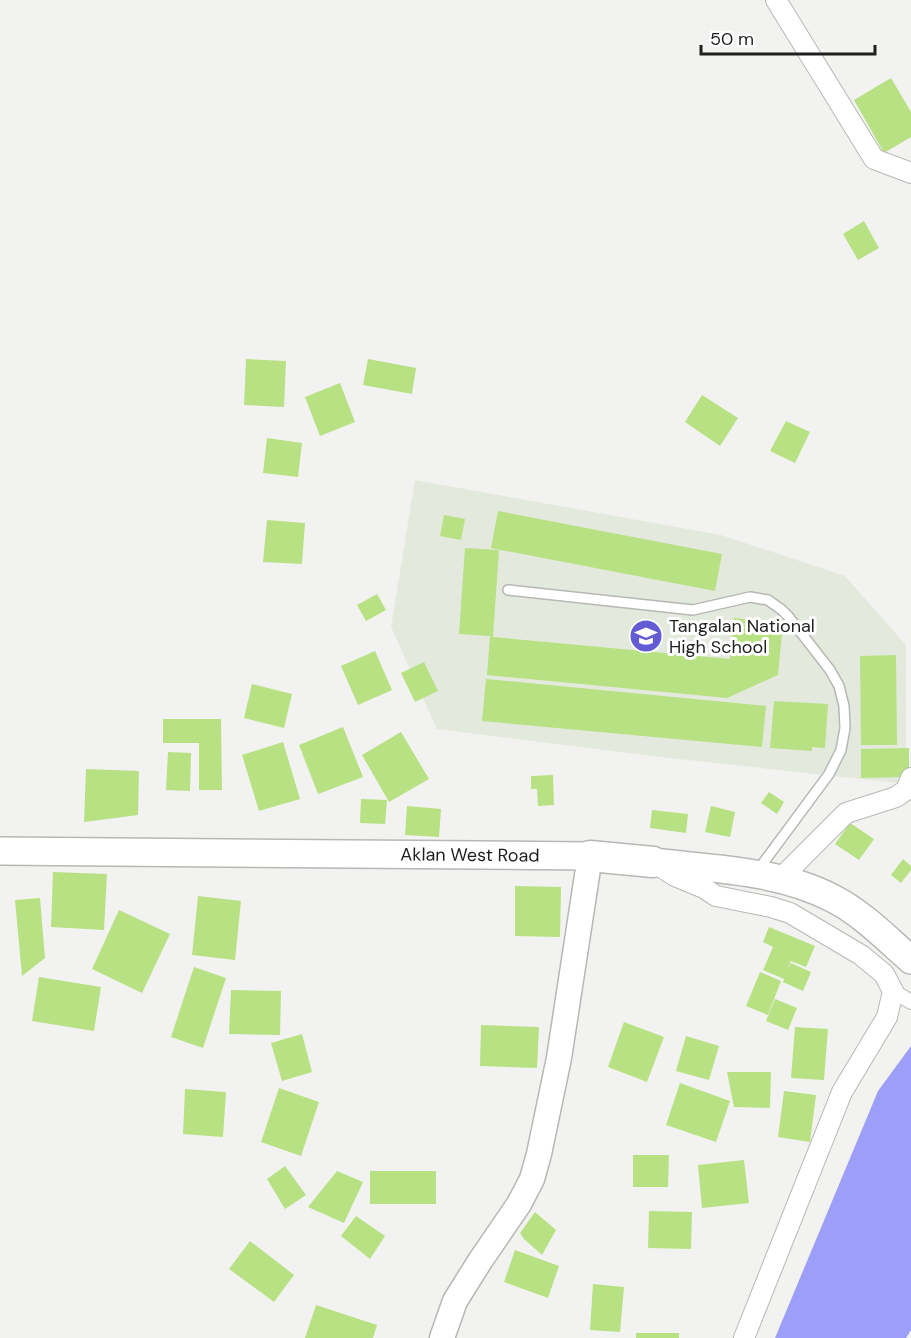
<svg xmlns="http://www.w3.org/2000/svg" width="911" height="1338" viewBox="0 0 911 1338" font-family="'DM Sans',sans-serif">
  <style>
    .built { fill: #e4e9de }
    .water { fill: #9c9ef7 }
    .building { fill: #b7e183 }
    .lines { fill: none; stroke-linecap: round; stroke-linejoin: round }
    .service-casing { stroke: #b6b8b4; stroke-width: 12 }
    .pedestrian-casing { stroke: #b6b8b4; stroke-width: 16 }
    .minor-casing { stroke: #b6b8b4; stroke-width: 22 }
    .tertiary-casing { stroke: #b6b8b4; stroke-width: 27 }
    .secondary-casing { stroke: #b6b8b4; stroke-width: 30 }
    .primary-casing { stroke: #b6b8b4; stroke-width: 33 }
    .service { stroke: #fff; stroke-width: 9 }
    .pedestrian { stroke: #fff; stroke-width: 14 }
    .minor { stroke: #fff; stroke-width: 20 }
    .tertiary { stroke: #fff; stroke-width: 24 }
    .secondary { stroke: #fff; stroke-width: 27 }
    .primary { stroke: #fff; stroke-width: 30 }
    .labels { text-anchor: middle; dominant-baseline: central; stroke-width: 6; stroke-linejoin: round; paint-order: stroke }
    .poi-label { font-size: 18px; fill: #1f1f1e; stroke: #fff; text-anchor: start }
    .street-label { font-size: 18px; fill: #1f1f1e; stroke: #fff }
  </style>
  <rect width="100%" height="100%" fill="#f2f3f0"/>
  <path class="built" d="M415,480L721,535L845,576L906,645V784L652,756L437,729L391,627Z"/>
  <path class="water" d="M911,1046V1330L906,1338H775L878,1091Z"/>
  <path class="building" d="M891,78L911,112V137L884,153L854,100Z
    M864,221L879,248L858,260L843,234Z
    M246,359L286,361L284,407L244,405Z
    M368,359L416,368L412,394L363,385Z
    M340,383L355,422L320,436L305,397Z
    M702,395L738,418L720,446L685,422Z
    M786,421L810,432L795,463L770,451Z
    M267,438L302,443L298,477L263,473Z
    M498,511L722,554L715,591L491,548Z
    M444,515L465,519L461,540L440,536Z
    M267,520L305,523L302,564L263,562Z
    M465,548L499,550L493,637L730,659L734,618L783,623L778,675L727,698L487,675L490,636L459,634Z
    M377,594L386,610L366,621L357,605Z
    M375,651L392,690L358,705L341,666Z
    M896,655L897,745H861L860,656Z
    M424,662L438,691L415,702L401,673Z
    M486,679L766,706L762,747L482,721Z
    M252,684L292,694L284,728L244,718Z
    M774,701L828,704L825,748L812,747V751L770,748Z
    M163,719H221L222,790H199V743H163Z
    M343,727L363,777L318,794L299,745Z
    M401,732L429,779L389,802L362,755Z
    M283,742L300,799L259,811L242,755Z
    M909,748V777L861,778V749Z
    M168,752L191,753L190,791L166,790Z
    M86,769L139,771L138,815L84,822Z
    M553,775L554,805L538,806L537,789H531V776Z
    M769,792L784,802L777,814L761,803Z
    M361,799L387,800L385,824L360,823Z
    M407,806L441,809L439,837L405,835Z
    M711,806L735,812L730,837L705,832Z
    M652,810L688,814L686,833L650,828Z
    M850,823L874,839L859,860L835,844Z
    M903,859L911,866V870L901,883L891,875Z
    M53,872L107,874L104,930L51,927Z
    M515,886L561,887L560,937L515,936Z
    M198,896L241,901L235,960L192,955Z
    M40,898L45,958L22,976L15,900Z
    M119,910L170,934L142,993L92,969Z
    M769,927L815,946L806,967L791,961L787,970L791,963L811,972L803,991L783,982L784,979L763,970L773,947L763,942Z
    M194,967L226,978L203,1048L171,1037Z
    M760,972L781,981L768,1015L746,1006Z
    M39,977L101,987L94,1031L32,1021Z
    M231,990L281,991L280,1035L229,1034Z
    M775,999L797,1008L788,1030L766,1021Z
    M624,1022L664,1037L647,1082L608,1067Z
    M481,1025L539,1027L537,1068L480,1066Z
    M795,1027L828,1029L824,1080L791,1078Z
    M302,1034L312,1072L282,1081L271,1043Z
    M686,1036L719,1046L709,1080L676,1071Z
    M727,1072H771L770,1108L734,1107Z
    M680,1083L730,1101L716,1142L666,1125Z
    M279,1088L319,1102L301,1156L261,1142Z
    M185,1089L226,1092L223,1137L183,1134Z
    M784,1091L816,1095L810,1142L778,1137Z
    M633,1155H669L668,1187H633Z
    M744,1160L749,1203L702,1208L698,1165Z
    M285,1166L306,1195L285,1209L267,1179Z
    M337,1171L363,1182L344,1223L308,1207Z
    M370,1171H436V1204H370Z
    M649,1211L692,1212L691,1249L648,1248Z
    M535,1212L556,1230L542,1255L524,1239L520,1233Z
    M356,1216L385,1236L370,1259L341,1236Z
    M250,1241L294,1275L274,1302L229,1269Z
    M515,1250L559,1266L548,1298L504,1282Z
    M593,1284L624,1287L620,1332L590,1330Z
    M316,1305L377,1325L373,1338H305Z
    M636,1333H679V1338H636Z"/>
  <g class="lines">
    <g class="service-casing">
      <path id="service" d="M508,590L693,610L750,597L768,600L782,610L788,616L830,670L839,686L844,706L845,728L841,750L829,774L758,870"/>
    </g>
    <g class="pedestrian-casing">
      <path id="pedestrian" d="M893,991L911,1002"/>
    </g>
    <g class="minor-casing">
      <path id="minor" d="M776,0L874,159L911,173
        M658,865L675,876L704,888L716,896L771,907L790,913L861,955L884,974L893,991L887,1017L842,1092L744,1338
        M780,879L846,813L896,797L906,790L911,778"/>
    </g>
    <g class="tertiary-casing">
      <path id="tertiary" d="M442,1338L455,1301L480,1261L519,1204L532,1179L539,1154L559,1058L590,856"/>
    </g>
    <g class="secondary-casing">
      <g id="secondary">
        <path id="s1" d="M0,851L590,856"/>
        <path d="M653,862C712,869 778,870 832,898C862,913 886,938 911,960"/>
      </g>
    </g>
    <g class="primary-casing">
      <path id="primary" d="M590,856L653,862"/>
    </g>
    <use href="#service" class="service"/>
    <use href="#pedestrian" class="pedestrian"/>
    <use href="#minor" class="minor"/>
    <use href="#tertiary" class="tertiary"/>
    <use href="#secondary" class="secondary"/>
    <use href="#primary" class="primary"/>
  </g>
  <defs>
    <g id="school-disc" transform="scale(1.725)"><circle r="9.5" fill="#645cd5" stroke="#fff"/><path d="M0-5L7-2L0 1L-7-2ZM-4 1L0 2.5L4 1V4Q0 6-4 4Z" fill="#fff"/></g>
  </defs>
  <g fill-rule="evenodd">
    <use href="#school-disc" x="646" y="636"/>
  </g>
  <g class="labels">
    <g class="poi-label">
      <text x="669" y="626">Tangalan National<tspan x="669" dy="21">High School</tspan></text>
    </g>
    <g class="street-label">
      <text stroke="none"><textPath href="#s1" startOffset="470">Aklan West Road</textPath></text>
    </g>
  </g>
  <path d="M701 45v9h174v-9" fill="none" stroke="#1f1f1e" stroke-width="3"/>
  <text x="710" y="45" font-size="18" fill="#1f1f1e" stroke="#ffffff" stroke-width="4.5" paint-order="stroke">50 m</text>
</svg>
